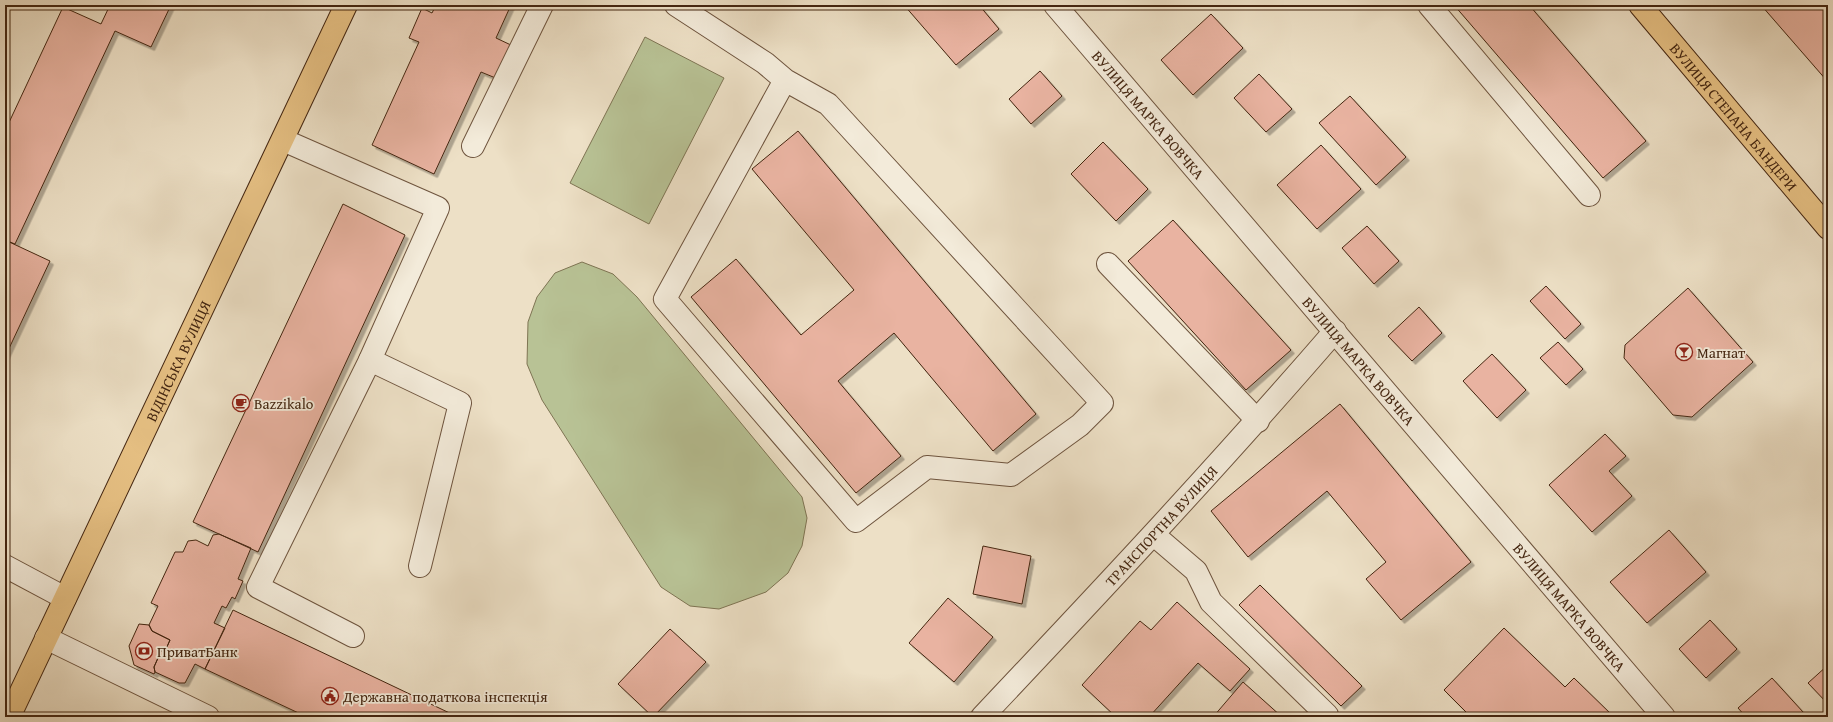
<svg xmlns="http://www.w3.org/2000/svg" width="1833" height="722" viewBox="0 0 1833 722" font-family="'Gentium Book Plus',serif">
  <style>
    .green { fill: #b8c295; stroke: #7e7453 }
    .building { fill: #e9b3a1; stroke: #442611; filter: url(#shadow) }
    .lines { fill: none; stroke-linecap: round; stroke-linejoin: round }
    .minor-casing { stroke: #6e543e; stroke-width: 24 }
    .major-casing { stroke: #442611; stroke-width: 24 }
    .minor { stroke: #f3ebda; stroke-width: 22 }
    .major { stroke: #e6c083; stroke-width: 22 }
    .labels { text-anchor: middle; dominant-baseline: central; stroke-width: 3.5; stroke-linejoin: round; paint-order: stroke }
    .street-label { font-size: 15px; fill: #442611; stroke: #f3ebda }
    .poi-label { font-size: 15px; fill: #442611; stroke: #f3ebda; text-anchor: start }
  </style>
  <defs>
    <filter id="shadow"><feDropShadow dx="3.5" dy="3.5" stdDeviation="0" flood-color="#0004"/></filter>
  </defs>
  <rect width="100%" height="100%" fill="#ede0c6"/>
  <filter id="stains"><feTurbulence type="fractalNoise" baseFrequency=".005" numOctaves="4"/><feColorMatrix values="0 0 0 0 .2 0 0 0 0 .09 0 0 0 0 .02 0 0 0 .5 -.17"/></filter>
  <radialGradient id="worn" r=".72"><stop offset=".6" stop-color="#630" stop-opacity="0"/><stop offset="1" stop-color="#630" stop-opacity=".3"/></radialGradient>
  <path class="green" d="M645,37L724,78L649,224L570,183Z
    M582,262L613,274L637,297L802,497L807,518L802,546L788,573L766,592L719,609L690,606L661,587L542,400L527,364L528,322L537,297L555,273Z"/>
  <path class="building" d="M110,5H171L151,47L115,31L15,244L5,240V131L63,7L101,24Z
    M436,5H511L496,38L513,46L498,79L481,72L434,174L372,145L419,42L409,38L422,8L432,13Z
    M904,5H979L999,29L956,65Z
    M1454,5H1529L1646,141L1603,178Z
    M1761,5H1828V82Z
    M1211,14L1243,48L1193,95L1161,60Z
    M1040,71L1062,96L1031,124L1009,99Z
    M1259,74L1292,109L1266,132L1234,98Z
    M1350,96L1406,157L1376,185L1319,123Z
    M798,131L1036,414L993,451L894,333L838,381L901,456L856,493L691,297L736,259L801,335L854,290L752,169Z
    M1103,142L1148,189L1116,221L1071,174Z
    M1321,145L1361,189L1317,229L1277,185Z
    M343,204L405,235L258,552L193,522Z
    M1173,220L1291,350L1246,390L1128,261Z
    M1367,226L1399,261L1374,284L1342,248Z
    M5,240L50,261L5,357Z
    M1546,286L1581,324L1565,339L1530,301Z
    M1688,288L1753,362L1692,417L1673,415L1624,358L1625,345Z
    M1419,307L1442,333L1412,361L1388,336Z
    M1558,342L1583,369L1566,385L1540,358Z
    M1492,354L1526,390L1497,418L1463,381Z
    M1340,404L1471,562L1401,620L1366,579L1386,562L1327,491L1248,557L1211,511Z
    M1605,434L1626,456L1609,471L1632,496L1592,532L1549,485Z
    M1828,451V459L1824,454Z
    M1669,530L1706,572L1647,623L1610,582Z
    M219,534L251,548L238,579L243,581L235,599L232,597L226,608L222,606L214,623L225,628L205,669L195,664L185,683H179L155,672L154,667L162,649H166L170,640L152,631L149,625L158,606L151,603L175,552H183L188,541L196,540L208,546L213,535Z
    M983,546L1031,556L1022,604L973,594Z
    M1260,585L1362,686L1341,706L1239,605Z
    M948,598L993,637L954,682L909,643Z
    M1177,602L1250,669L1230,691L1198,663L1149,717H1116L1082,685L1140,621L1151,630Z
    M233,610L458,717H307L205,669Z
    M1710,620L1737,649L1706,678L1679,649Z
    M139,624L149,625L152,631L170,640L166,649H162L154,667L155,672L154,674L134,665L129,646Z
    M1504,628L1565,687L1574,678L1614,717H1508L1506,715L1504,717H1471L1444,690Z
    M670,629L706,662L653,717L618,684Z
    M1828,665V704L1808,683Z
    M1772,678L1803,712L1797,717H1746L1738,708Z
    M1243,682L1282,717H1213Z"/>
  <g class="lines">
    <g class="minor-casing">
      <g id="minor">
        <path d="M676,5L765,63L785,80L828,104L1102,403L1080,425L1011,475L927,467L856,521L665,299L785,80"/>
        <path id="s1" d="M1055,5L1664,717"/>
        <path d="M1429,5L1589,195"/>
        <path d="M283,140L438,208L370,360L460,403L420,566"/>
        <path d="M473,146L542,5"/>
        <path d="M1108,264L1258,421"/>
        <path d="M1154,535L1196,571L1211,602L1327,715L1326,717"/>
        <path d="M5,566L65,598"/>
        <path d="M353,636L258,587L370,360"/>
        <path d="M46,638L208,717"/>
        <path id="s2" d="M982,717C1102,590 1221,463 1335,331"/>
      </g>
    </g>
    <g class="major-casing">
      <g id="major">
        <path id="s3" d="M1640,5L1828,228"/>
        <path id="s4" d="M9,717L346,5"/>
      </g>
    </g>
    <use href="#minor" class="minor"/>
    <use href="#major" class="major"/>
  </g>
  <defs>
    <g id="bar-ring" transform="scale(0.9)"><circle r="9.5" fill="#f3ebda" stroke="#8f2418" stroke-width="1.5"/><path d="M-6-5H6L.8 .8V4.5H3.5V6h-7V4.5H-.8V.8Z" fill="#8f2418"/></g>
    <g id="cafe-ring" transform="scale(0.9)"><circle r="9.5" fill="#f3ebda" stroke="#8f2418" stroke-width="1.5"/><path d="M-5.5-4.5H6V0H3Q3 3.5 0 3.5H-2.5Q-5.5 3.5-5.5 0ZM3-3.2v2h1.7v-2ZM-6 4.5H4V6H-6Z" fill="#8f2418"/></g>
    <g id="bank-ring" transform="scale(0.9)"><circle r="9.5" fill="#f3ebda" stroke="#8f2418" stroke-width="1.5"/><path d="M-6-4H6V4H-6ZM0-2.3a2.3 2.3 0 1 0 0 4.6a2.3 2.3 0 1 0 0-4.6Z" fill="#8f2418"/></g>
    <g id="civic-ring" transform="scale(0.9)"><circle r="9.5" fill="#f3ebda" stroke="#8f2418" stroke-width="1.5"/><path d="M-.6-6.5H3V-4.5H.6V-3L4-1V1h2V6H-6V1h2V-1L-.6-3ZM-1.2 2.5V6h2.4V2.5Z" fill="#8f2418"/></g>
  </defs>
  <g fill-rule="evenodd">
    <use href="#bar-ring" x="1684" y="352"/>
    <use href="#cafe-ring" x="241" y="403"/>
    <use href="#bank-ring" x="144" y="651"/>
    <use href="#civic-ring" x="330" y="696"/>
  </g>
  <g class="labels">
    <g class="street-label">
      <text stroke="none"><textPath href="#s1" startOffset="144">ВУЛИЦЯ МАРКА ВОВЧКА</textPath></text>
      <text stroke="none"><textPath href="#s3" startOffset="146">ВУЛИЦЯ СТЕПАНА БАНДЕРИ</textPath></text>
      <text stroke="none"><textPath href="#s1" startOffset="468">ВУЛИЦЯ МАРКА ВОВЧКА</textPath></text>
      <text stroke="none"><textPath href="#s4" startOffset="394">ВІДІНСЬКА ВУЛИЦЯ</textPath></text>
      <text stroke="none"><textPath href="#s2" startOffset="262">ТРАНСПОРТНА ВУЛИЦЯ</textPath></text>
      <text stroke="none"><textPath href="#s1" startOffset="792">ВУЛИЦЯ МАРКА ВОВЧКА</textPath></text>
    </g>
    <g class="poi-label">
      <text x="1697" y="352">Магнат</text>
      <text x="254" y="403">Bazzikalo</text>
      <text x="157" y="651">ПриватБанк</text>
      <text x="343" y="696">Державна податкова інспекція</text>
    </g>
  </g>
  <rect width="1833" height="722" fill="none" stroke="#ede0c6" stroke-width="20"/>
  <rect x="6" y="6" width="1821" height="710" fill="none" stroke="#442611" stroke-width="2"/>
  <rect x="10" y="10" width="1813" height="702" fill="none" stroke="#442611"/>
  <rect width="100%" height="100%" filter="url(#stains)"/>
  <rect width="100%" height="100%" fill="url(#worn)"/>
</svg>
